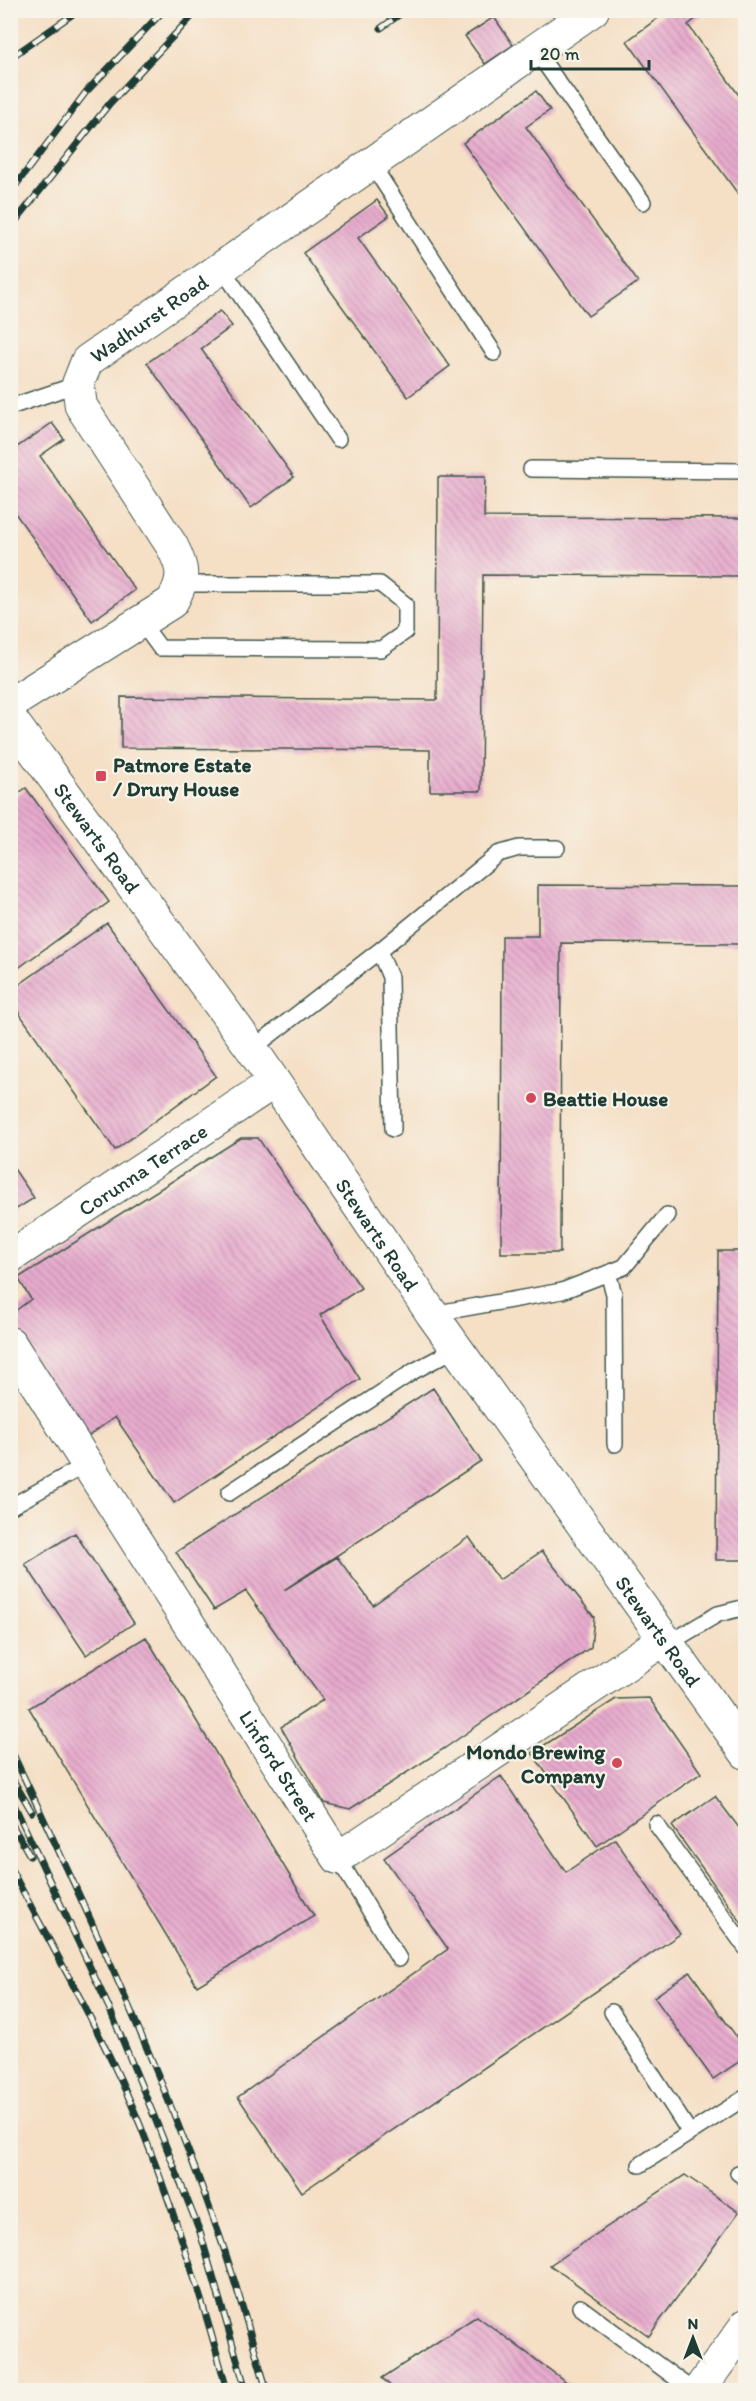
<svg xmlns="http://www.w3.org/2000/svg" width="756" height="2401" viewBox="0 0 756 2401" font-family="Itim,sans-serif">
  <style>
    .building { fill: url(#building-back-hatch) }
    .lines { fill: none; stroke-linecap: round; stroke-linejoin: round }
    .lane-casing { stroke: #3f554a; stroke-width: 18 }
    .street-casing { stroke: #3f554a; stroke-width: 34 }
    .lane { stroke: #fff; stroke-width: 15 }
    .street { stroke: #fff; stroke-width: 32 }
    .rail-casing { stroke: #1f3d34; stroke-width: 7 }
    .rail { stroke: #f7f3e8; stroke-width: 4.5; stroke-dasharray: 14; stroke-linecap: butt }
    .poi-dot { fill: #d1495b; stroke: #f7f3e8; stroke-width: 2 }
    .labels { text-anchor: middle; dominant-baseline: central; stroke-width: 4.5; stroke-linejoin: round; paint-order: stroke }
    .street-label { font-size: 21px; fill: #1f3d34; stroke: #f7f3e8 }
    .poi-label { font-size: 21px; font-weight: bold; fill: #1f3d34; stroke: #f7f3e8; text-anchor: start }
  </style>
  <defs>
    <pattern id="building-back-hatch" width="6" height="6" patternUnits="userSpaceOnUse" patternTransform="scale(1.5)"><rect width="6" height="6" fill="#e8abce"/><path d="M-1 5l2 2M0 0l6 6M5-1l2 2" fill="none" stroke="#bb8ca8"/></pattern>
  </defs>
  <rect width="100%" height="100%" fill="#f7f3e8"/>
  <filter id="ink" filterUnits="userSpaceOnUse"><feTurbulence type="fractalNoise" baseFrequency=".0167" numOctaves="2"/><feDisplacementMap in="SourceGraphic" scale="12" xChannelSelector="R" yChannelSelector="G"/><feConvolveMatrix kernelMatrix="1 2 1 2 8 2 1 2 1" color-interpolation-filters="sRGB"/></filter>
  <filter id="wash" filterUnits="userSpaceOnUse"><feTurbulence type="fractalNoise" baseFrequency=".008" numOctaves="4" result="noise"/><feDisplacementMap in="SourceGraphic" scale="24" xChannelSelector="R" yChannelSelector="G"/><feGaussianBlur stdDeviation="1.35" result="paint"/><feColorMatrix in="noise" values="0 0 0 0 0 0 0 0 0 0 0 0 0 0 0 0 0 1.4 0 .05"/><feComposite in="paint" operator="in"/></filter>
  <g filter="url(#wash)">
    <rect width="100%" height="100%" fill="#f5dfc5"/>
    <g id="blocks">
      <path class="building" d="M549,10H563L554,17Z
        M669,10H707L688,25L746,105V205L627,41Z
        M494,17L513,45L485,64L465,36Z
        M536,91L550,110L526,127L638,282L588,316L463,143Z
        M377,200L389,216L358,238L450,366L408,397L303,253Z
        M220,311L232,326L201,349L294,477L251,508L147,363Z
        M52,423L64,439L40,456L135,590L92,621L10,506V452Z
        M438,477H485L484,517L746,518V576L483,575L481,791H430V750L121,748V697L437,700Z
        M26,788L109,902L10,974V799Z
        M538,885L743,886L742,944L561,943L560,1253H501L502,936H538Z
        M107,923L216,1076L115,1150L10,1000V991Z
        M241,1138H258L361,1288L320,1315L360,1379L174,1503L115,1417L87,1437L10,1326V1315L31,1299L18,1278Z
        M10,1163L34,1198L10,1213Z
        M718,1251H746V1560H716Z
        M433,1388L481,1461L284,1590L337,1557L373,1605L469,1537L499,1580L542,1551L594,1617L591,1647L445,1748L350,1809L324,1803L281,1727L323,1700L246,1591L214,1610L176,1552Z
        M75,1533L134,1623L86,1655L25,1564Z
        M146,1637L314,1916L197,1986L29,1708Z
        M649,1698L701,1773L597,1846L532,1753L616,1699Z
        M501,1776L566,1872L615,1839L680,1934L302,2192L238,2097L448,1949L384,1858Z
        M715,1796L746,1837V1929L672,1826Z
        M690,1972L746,2050V2057L713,2079L654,1997Z
        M685,2175L739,2212L649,2336L550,2265Z
        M477,2316L577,2390H395L382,2378Z"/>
    </g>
  </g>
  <g filter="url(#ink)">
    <use href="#blocks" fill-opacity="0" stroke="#3f554a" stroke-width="1.5"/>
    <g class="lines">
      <g class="lane-casing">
        <path id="lane" d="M536,51L643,202
          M371,163L494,353
          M221,267L338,439
          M10,407L78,384
          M531,469L746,471
          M141,622L160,648L381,649L405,632V604L380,584H182
          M379,951L390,977L393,1129
          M252,1049L379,951L498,854L519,848H557
          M608,1273L614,1294L615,1444
          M432,1314L562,1291L624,1267L667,1215
          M229,1493L414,1371L457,1348
          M10,1507L87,1464
          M666,1645L718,1614L746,1607
          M656,1824L746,1948
          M338,1858L399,1959
          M612,2012L690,2133
          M640,2165L746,2097
          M738,2173L746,2178
          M580,2307L692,2390"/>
      </g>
      <g class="street-casing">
        <g id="street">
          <path id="s1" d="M10,704L172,602C185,579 184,569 172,546L81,406L78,384L87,361L593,10"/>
          <path id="s2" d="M10,718L252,1049L432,1314L746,1753"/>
          <path id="s3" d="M10,1257L274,1082"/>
          <path id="s4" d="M10,1343L338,1858L663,1640"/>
          <path d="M699,2390L746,2325"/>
        </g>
      </g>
      <use href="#lane" class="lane"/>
      <use href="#street" class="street"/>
      <g class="rail-casing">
        <path id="rail" d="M381,28L406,10
          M10,58L79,10
          M10,193L86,92L164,10
          M10,228L110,103L198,10
          M10,1748C85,1905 158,2062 216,2226C236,2280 250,2336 267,2390
          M10,1775L32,1812
          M10,1796L110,2010L154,2116L200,2232L246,2390
          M10,1821L30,1856
          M10,1867C54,1951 106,2040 141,2127C175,2213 203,2301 227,2390"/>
      </g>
      <use href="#rail" class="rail"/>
    </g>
  </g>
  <g class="poi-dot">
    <rect x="95" y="770" width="12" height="12" rx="3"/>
    <circle cx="531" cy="1098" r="6"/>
    <circle cx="617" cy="1763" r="6"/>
  </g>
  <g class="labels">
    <g class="street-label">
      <text stroke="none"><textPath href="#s1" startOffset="540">Wadhurst Road</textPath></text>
      <text stroke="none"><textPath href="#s2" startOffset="148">Stewarts Road</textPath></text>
      <text stroke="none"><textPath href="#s3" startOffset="159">Corunna Terrace</textPath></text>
      <text stroke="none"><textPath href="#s2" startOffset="634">Stewarts Road</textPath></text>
      <text stroke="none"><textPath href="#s2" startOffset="1120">Stewarts Road</textPath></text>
      <text stroke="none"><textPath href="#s4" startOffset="501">Linford Street</textPath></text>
    </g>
    <g class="poi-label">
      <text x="113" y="764">Patmore Estate<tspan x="113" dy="24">/ Drury House</tspan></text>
      <text x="543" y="1098">Beattie House</text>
      <text x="605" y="1751" text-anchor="end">Mondo Brewing<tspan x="605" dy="24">Company</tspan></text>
    </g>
  </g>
  <rect width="756" height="2401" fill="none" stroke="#f7f3e8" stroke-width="36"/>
  <g transform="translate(693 2338)" stroke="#f7f3e8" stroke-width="4.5" paint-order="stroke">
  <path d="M0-4.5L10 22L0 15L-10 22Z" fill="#1f3d34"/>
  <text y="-9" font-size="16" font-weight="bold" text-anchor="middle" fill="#1f3d34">N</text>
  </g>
  <path d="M531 60v9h118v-9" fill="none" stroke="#1f3d34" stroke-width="3"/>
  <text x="540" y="60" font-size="18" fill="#1f3d34" stroke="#f7f3e8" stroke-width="4.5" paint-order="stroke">20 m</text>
</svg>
